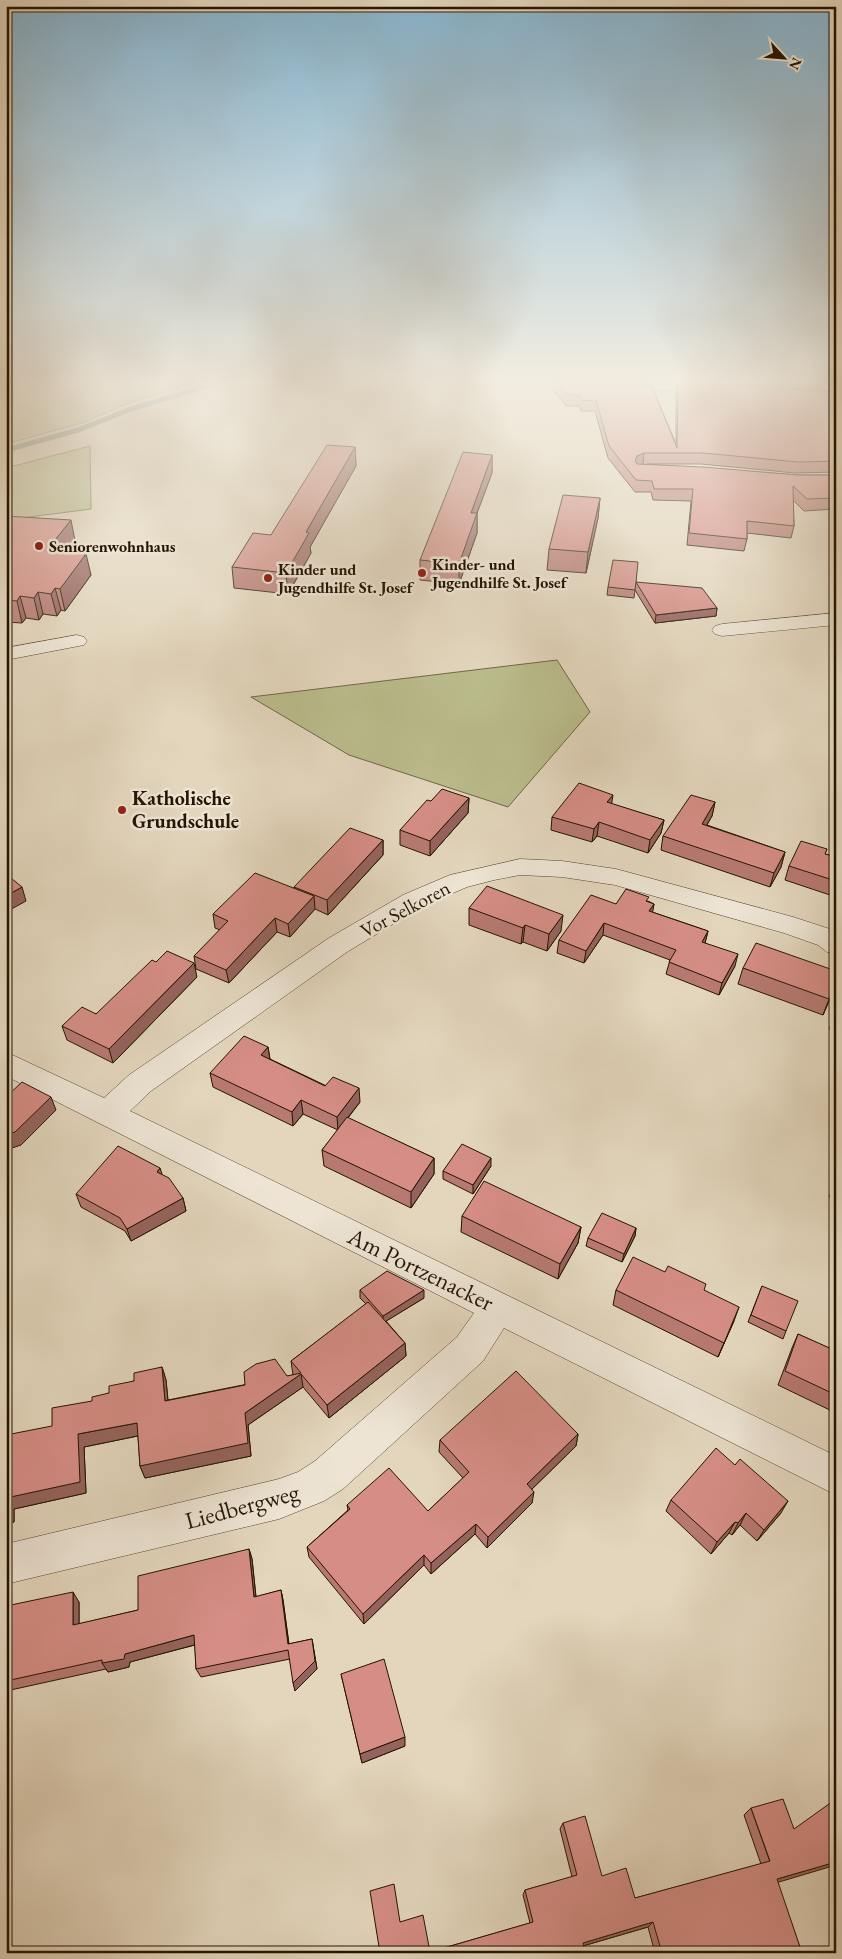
<svg xmlns="http://www.w3.org/2000/svg" width="842" height="1959" viewBox="0 0 842 1959" font-family="'EB Garamond',serif">
<style>
.green{fill:#babc8c;stroke:#6f6846}
.lines{fill:none;stroke-linecap:round;stroke-linejoin:round}
.stream{stroke:#68776a;stroke-width:5}
.street-casing{stroke:#54442f;stroke-width:1}
.street{fill:#ede4d4;fill-rule:evenodd}
.wall{fill:#b77972;stroke:#241400}
.shaded-wall{fill:#95635d;stroke:#241400}
.building{fill:#d58d85;stroke:#241400}
.poi-dot{fill:#8f2418;stroke:#ede4d4;stroke-width:2}
.labels{text-anchor:middle;dominant-baseline:central;stroke-width:5;stroke-linejoin:round;paint-order:stroke}
.far-poi-label{font-size:16px;font-weight:bold;fill:#241400;stroke:#ede4d4;text-anchor:start}
.poi-label{font-size:20px;font-weight:bold;fill:#241400;stroke:#ede4d4;text-anchor:start}
.street-label{font-size:20px;fill:#241400;stroke:#ede4d4}
.near-street-label{font-size:24px;fill:#241400;stroke:#ede4d4}
</style>
<rect width="100%" height="100%" fill="#e3d6bd"/>
<filter id="stains"><feTurbulence type="fractalNoise" baseFrequency=".004" numOctaves="4"/><feColorMatrix values="0 0 0 0 .2 0 0 0 0 .09 0 0 0 0 .02 0 0 0 .5 -.17"/></filter>
<radialGradient id="worn" r=".72"><stop offset=".6" stop-color="#630" stop-opacity="0"/><stop offset="1" stop-color="#630" stop-opacity=".3"/></radialGradient>
<!-- green -->
<path class="green" d="M6 384H189L121 406 85 422 6 444Z
M90 446 91 509 6 520V468Z
M557 660 590 712 508 807 349 755 251 697Z"/>
<g class="lines">
<!-- stream -->
<path class="stream" d="M6 450 78 430 131 409 213 384"/>
<defs>
<path id="street" d="M609 384 715 385 720 386 722 389 720 392 715 393 615 389 610 388Z
M836 613V625L722 636 715 634 712 630 715 626 722 624Z
M77 635 84 637 87 641 84 645 6 660V648Z
M520 859 562 861 616 869 793 917 836 931V954L827 952 818 945 784 933 615 885 562 877 520 875 494 880 467 887 421 907 347 952 151 1091 130 1111 836 1456V1495L504 1328 483 1361 343 1489 324 1501 279 1519 6 1584V1544L279 1479 298 1472 315 1461 457 1337 474 1313 6 1076V1052L104 1098 129 1075 329 938 403 895 450 875Z"/>
</defs>
<!-- street casing -->
<use href="#street" class="street-casing"/>
<!-- street -->
<use href="#street" class="street"/>
</g>
<!-- wall -->
<path class="wall" d="M549 384H651L676 444V393L677 384 836 392V472L795 473 701 464H647L798 475H836V509L804 511 793 500 794 526 791 538 747 533V539L744 551 687 545 691 501 653 500 651 492H635L608 458 595 411H581L579 406H566Z
M736 384H823L821 390Z
M355 447 356 466 310 547 311 553 288 594 234 588 232 567 271 535Z
M492 455V473L477 513V533L459 584 420 580V560Z
M600 498 598 518 586 573 547 570 549 549Z
M6 516 75 541 71 547 82 554 91 575 65 611 61 610 57 616 43 614 39 620 26 618 22 623 6 622Z
M636 582 717 608 716 616 655 623 635 590 634 598 607 595 608 587Z
M469 798 468 813 430 856 400 845V830Z
M715 802 712 816 707 825 785 852 781 867 770 887 661 850 663 836Z
M612 804 664 820 661 833 648 853 597 836 592 842 551 830 552 817Z
M383 840V855L328 915 315 909 290 937 277 932 229 983 196 969 194 956 220 930 215 928 213 914 294 888V887Z
M827 849 825 854 836 857V897L785 880 789 866Z
M648 901 654 904 652 912 708 931 705 943 735 966 719 995 666 974 670 960 603 935 584 963 557 953 559 940 616 904Z
M469 908 561 931 547 951 523 942 521 944 469 925Z
M743 968 836 985 823 1015 738 984Z
M197 977 113 1063 67 1040 62 1026Z
M836 1011V1032L829 1029Z
M268 1047 270 1059 360 1102 348 1118 434 1158V1174L411 1208 324 1166 322 1150 338 1130 303 1114 293 1126 213 1087 210 1073Z
M491 1166 473 1194 443 1179V1171Z
M162 1175 183 1198 186 1211 131 1241 125 1231 81 1207 76 1194Z
M836 1180V1200L829 1197Z
M462 1216 581 1227 578 1243 558 1279 461 1232Z
M636 1228 635 1236 622 1262 586 1246 588 1238Z
M762 1286 786 1331 783 1339 748 1322Z
M360 1290 424 1298 386 1321 405 1343 406 1356 329 1418 303 1387 248 1425 251 1456 145 1478 140 1466 138 1436 84 1447 86 1493 14 1509V1522L6 1524 52 1426 92 1401 162 1367 166 1380 168 1400 293 1375 291 1361 366 1304 360 1298Z
M616 1290H704L734 1321 718 1357 613 1305Z
M798 1334 833 1350 836 1345V1413L778 1385 792 1348Z
M578 1434 576 1446 532 1489V1503L487 1548 475 1534 431 1574 424 1565 364 1624 309 1557 307 1547 348 1510 347 1505 428 1511 463 1478 439 1452 440 1440Z
M671 1500 781 1513 757 1541 740 1525 732 1535 729 1533 711 1554 666 1511Z
M249 1549 252 1559 256 1597 281 1590 283 1600 289 1644 312 1639 317 1669 295 1691 290 1659 201 1677 196 1669 195 1645 130 1662 129 1667 108 1672 106 1669 6 1691V1606L79 1602V1624L138 1610Z
M341 1674 405 1746 362 1763Z
M751 1808 802 1953H655L648 1927 583 1946 585 1953H380L400 1922 430 1952 530 1923 523 1895 525 1890 572 1877 560 1829 563 1823 602 1876 635 1898 761 1864 744 1815Z"/>
<!-- shaded-wall -->
<path class="shaded-wall" d="M355 447 356 466 310 547 311 553 288 594 286 573 306 532Z
M644 453 643 464 635 467V461L637 456Z
M492 455V473L477 513V533L459 584V564L471 513Z
M600 498 598 518 586 573 588 552Z
M71 520 75 541 56 566 51 545Z
M81 548 83 558 86 554 91 575 65 611 60 589 77 553Z
M55 588 61 610 57 616 51 594Z
M38 592 43 614 39 620 34 598Z
M20 596 26 618 22 623 17 601Z
M717 608 716 616 655 623 656 615Z
M613 795 611 808 607 802Z
M469 798 468 813 430 856V841Z
M715 802 712 816 699 838 702 824Z
M664 820 661 833 648 853 650 840Z
M599 822 597 836 592 842 594 829Z
M383 840V855L328 915 327 900Z
M785 852 781 867 770 887 774 873Z
M22 887 26 901 6 912V896Z
M314 896 315 909 290 937 288 924Z
M654 904 652 916 649 911Z
M563 915 561 931 547 951 549 934Z
M275 918 277 932 229 983 226 970Z
M604 923 603 935 584 963 586 951Z
M525 925 523 942 521 944 523 928Z
M708 931 705 943 702 942Z
M738 954 735 966 719 995 722 983Z
M194 963 197 977 113 1063 109 1049Z
M836 983V985L823 1015 829 999Z
M268 1047 270 1060 261 1055Z
M359 1088 360 1102 338 1130 337 1117Z
M51 1097 56 1110 21 1145 6 1150V1135Z
M301 1100 303 1114 293 1126 292 1112Z
M434 1158V1174L411 1208V1192Z
M491 1158V1166L473 1194V1185Z
M160 1168 164 1180 157 1172Z
M183 1198 186 1211 131 1241 127 1229Z
M581 1227 578 1243 558 1279 560 1264Z
M636 1228 635 1236 622 1262 624 1254Z
M424 1290V1298L383 1323V1316Z
M739 1307 734 1321 718 1357 724 1343Z
M405 1343 406 1356 329 1418 327 1405Z
M162 1367 166 1380 169 1413 165 1401Z
M301 1374 303 1387 248 1425 251 1456 145 1478 140 1466 245 1413Z
M137 1423 142 1435 84 1447 86 1493 14 1509V1522L6 1524V1498L78 1434Z
M578 1434 576 1446 525 1496 527 1484Z
M534 1492 532 1503 487 1548 488 1537Z
M788 1501 781 1513 757 1541 764 1530Z
M746 1513 740 1525 732 1535 738 1523Z
M735 1522 729 1533 711 1554 717 1542Z
M476 1524 475 1534 431 1574V1563Z
M249 1549 252 1559 257 1607 254 1597Z
M424 1555V1565L364 1624 363 1614Z
M281 1590 283 1600 290 1653 288 1644Z
M73 1592 79 1602V1635L73 1625Z
M194 1635 198 1644 130 1662 129 1667 108 1672 102 1663 125 1654Z
M312 1639 317 1669 295 1691 293 1683Z
M405 1737V1746L362 1763 360 1754Z
M836 1862V1865L769 1885 777 1879Z
M653 1922 648 1927 579 1947 583 1943Z"/>
<!-- building -->
<path class="building" d="M558 384H651L677 448 678 384H699L836 392V461L798 462 703 453H644L637 456 635 461 637 464 703 467 798 475H836V498L807 499 793 486 794 526 747 521V539L689 533 693 489H654L652 481 636 480 609 446 596 400 582 401 580 395H567Z
M327 445 355 447 306 532 309 533 286 573 232 567 253 533 271 535Z
M463 452 492 455 471 513H477L459 564 420 560Z
M563 495 600 498 588 552 549 549Z
M6 516 71 520 51 545 81 548 77 553 86 554 60 589 55 588 51 594 38 592 34 598 20 596 17 601 6 600Z
M613 560 638 562 636 582 702 588 717 608 656 615 636 582 635 590 608 587Z
M579 783 613 795 607 802 664 820 650 840 599 822 594 829 552 817Z
M442 789 469 798 430 841 400 830 427 800 431 801Z
M691 795 715 802 702 824 785 852 774 873 663 836Z
M350 828 383 840 327 900 294 887Z
M801 841 827 849 825 854 836 857V881L789 866Z
M255 873 314 896 288 924 275 918 226 970 194 956 228 921 213 914Z
M6 874 22 887 6 896Z
M487 886 563 915 549 934 525 925 523 928 469 908Z
M626 889 649 897 646 901 654 904 649 911 708 931 702 942 738 954 722 983 669 962 676 950 604 923 586 951 559 940 591 895 616 904Z
M756 943 836 971V983L829 999 743 968Z
M167 951 194 963 109 1049 62 1026 82 1007 96 1014 152 960 156 962Z
M836 1011V1022L832 1021Z
M244 1036 268 1047 261 1055 325 1086 333 1077 359 1088 337 1117 301 1100 292 1112 210 1073Z
M22 1082 51 1097 15 1132 6 1135V1097Z
M347 1117 434 1158 411 1192 322 1150Z
M462 1144 491 1158 473 1185 443 1171Z
M118 1146 160 1168 157 1172 169 1178 183 1198 127 1229 120 1218 76 1194Z
M484 1181 581 1227 560 1264 462 1216Z
M836 1181V1190L832 1189Z
M602 1213 636 1228 624 1254 588 1238Z
M633 1257 665 1272 668 1266 706 1284 704 1290 739 1307 724 1343 616 1290Z
M387 1271 424 1290 383 1316 360 1290Z
M762 1286 798 1301 786 1331 751 1315Z
M368 1302 405 1343 327 1405 301 1374 245 1413 248 1443 140 1466 137 1423 78 1434 80 1482 6 1498V1506V1435L52 1426V1408L92 1401V1397L109 1393V1386L134 1381V1373L162 1367 165 1401 245 1385 244 1372 256 1364 275 1359 287 1376 301 1373 291 1361Z
M798 1334 834 1350 836 1346V1395L785 1371Z
M516 1371 578 1434 527 1484 534 1492 488 1537 476 1524 431 1563 424 1555 363 1614 307 1547 350 1509 347 1505 389 1468 428 1511 469 1472 440 1440Z
M716 1448 735 1465 740 1459 788 1501 764 1530 746 1513 738 1523 735 1522 717 1542 671 1500Z
M249 1549 254 1597 281 1590 288 1644 312 1639 315 1661 293 1683 288 1650 196 1669 194 1635 125 1654 124 1659 102 1663V1660L6 1681V1606L73 1592V1625L138 1610V1576Z
M384 1659 405 1737 360 1754 341 1674Z
M783 1799 794 1829 836 1799V1862L777 1879 802 1953H662L653 1922 583 1943 585 1953H380L370 1891 394 1884 400 1922 423 1915 430 1952 533 1922 525 1890 577 1875 563 1823 585 1816 602 1876 626 1868 635 1898 770 1861 751 1808Z"/>
<!-- sky -->
<linearGradient id="sky" x2="0" y2="1"><stop stop-color="#87b6d2"/><stop offset="0.58" stop-color="#f2ede1"/><stop offset="1" stop-color="#f2ede1" stop-opacity="0"/></linearGradient>
<rect width="842" height="658" fill="url(#sky)"/>
<!-- markers -->
<g class="poi-dot">
<circle cx="39" cy="546" r="5"/>
<circle cx="422" cy="573" r="5"/>
<circle cx="268" cy="578" r="5"/>
<circle cx="122" cy="810" r="5"/>
</g>
<g class="labels">
<!-- far-poi labels -->
<g class="far-poi-label">
<text x="49" y="546">Seniorenwohnhaus</text>
<text x="432" y="564">Kinder- und<tspan x="432" dy="18">Jugendhilfe St. Josef</tspan></text>
<text x="278" y="569">Kinder und<tspan x="278" dy="18">Jugendhilfe St. Josef</tspan></text>
</g>
<!-- poi labels -->
<g class="poi-label">
<text x="132" y="798">Katholische<tspan x="132" dy="23">Grundschule</tspan></text>
</g>
<!-- street labels -->
<g class="street-label">
<text transform="translate(405 909) rotate(-28)">Vor Selkoren</text>
</g>
<!-- near-street labels -->
<g class="near-street-label">
<text transform="translate(421 1269) rotate(26)">Am Portzenacker</text>
<text transform="translate(242 1506) rotate(-15)">Liedbergweg</text>
</g>
</g>
<!-- margin -->
<rect width="842" height="1959" fill="none" stroke="#e3d6bd" stroke-width="25"/>
<rect x="8" y="8" width="827" height="1944" fill="none" stroke="#241400" stroke-width="2.5"/>
<rect x="12" y="12" width="817" height="1934" fill="none" stroke="#241400"/>
<!-- north arrow -->
<g transform="translate(784 58) rotate(116)" stroke="#ede4d4" stroke-width="4" paint-order="stroke">
<path d="M0-4L9 19L0 12L-9 19Z" fill="#241400"/>
<text y="-8" font-size="14" font-weight="bold" text-anchor="middle" fill="#241400">N</text>
</g>
<rect width="100%" height="100%" filter="url(#stains)"/>
<rect width="100%" height="100%" fill="url(#worn)"/>
</svg>
